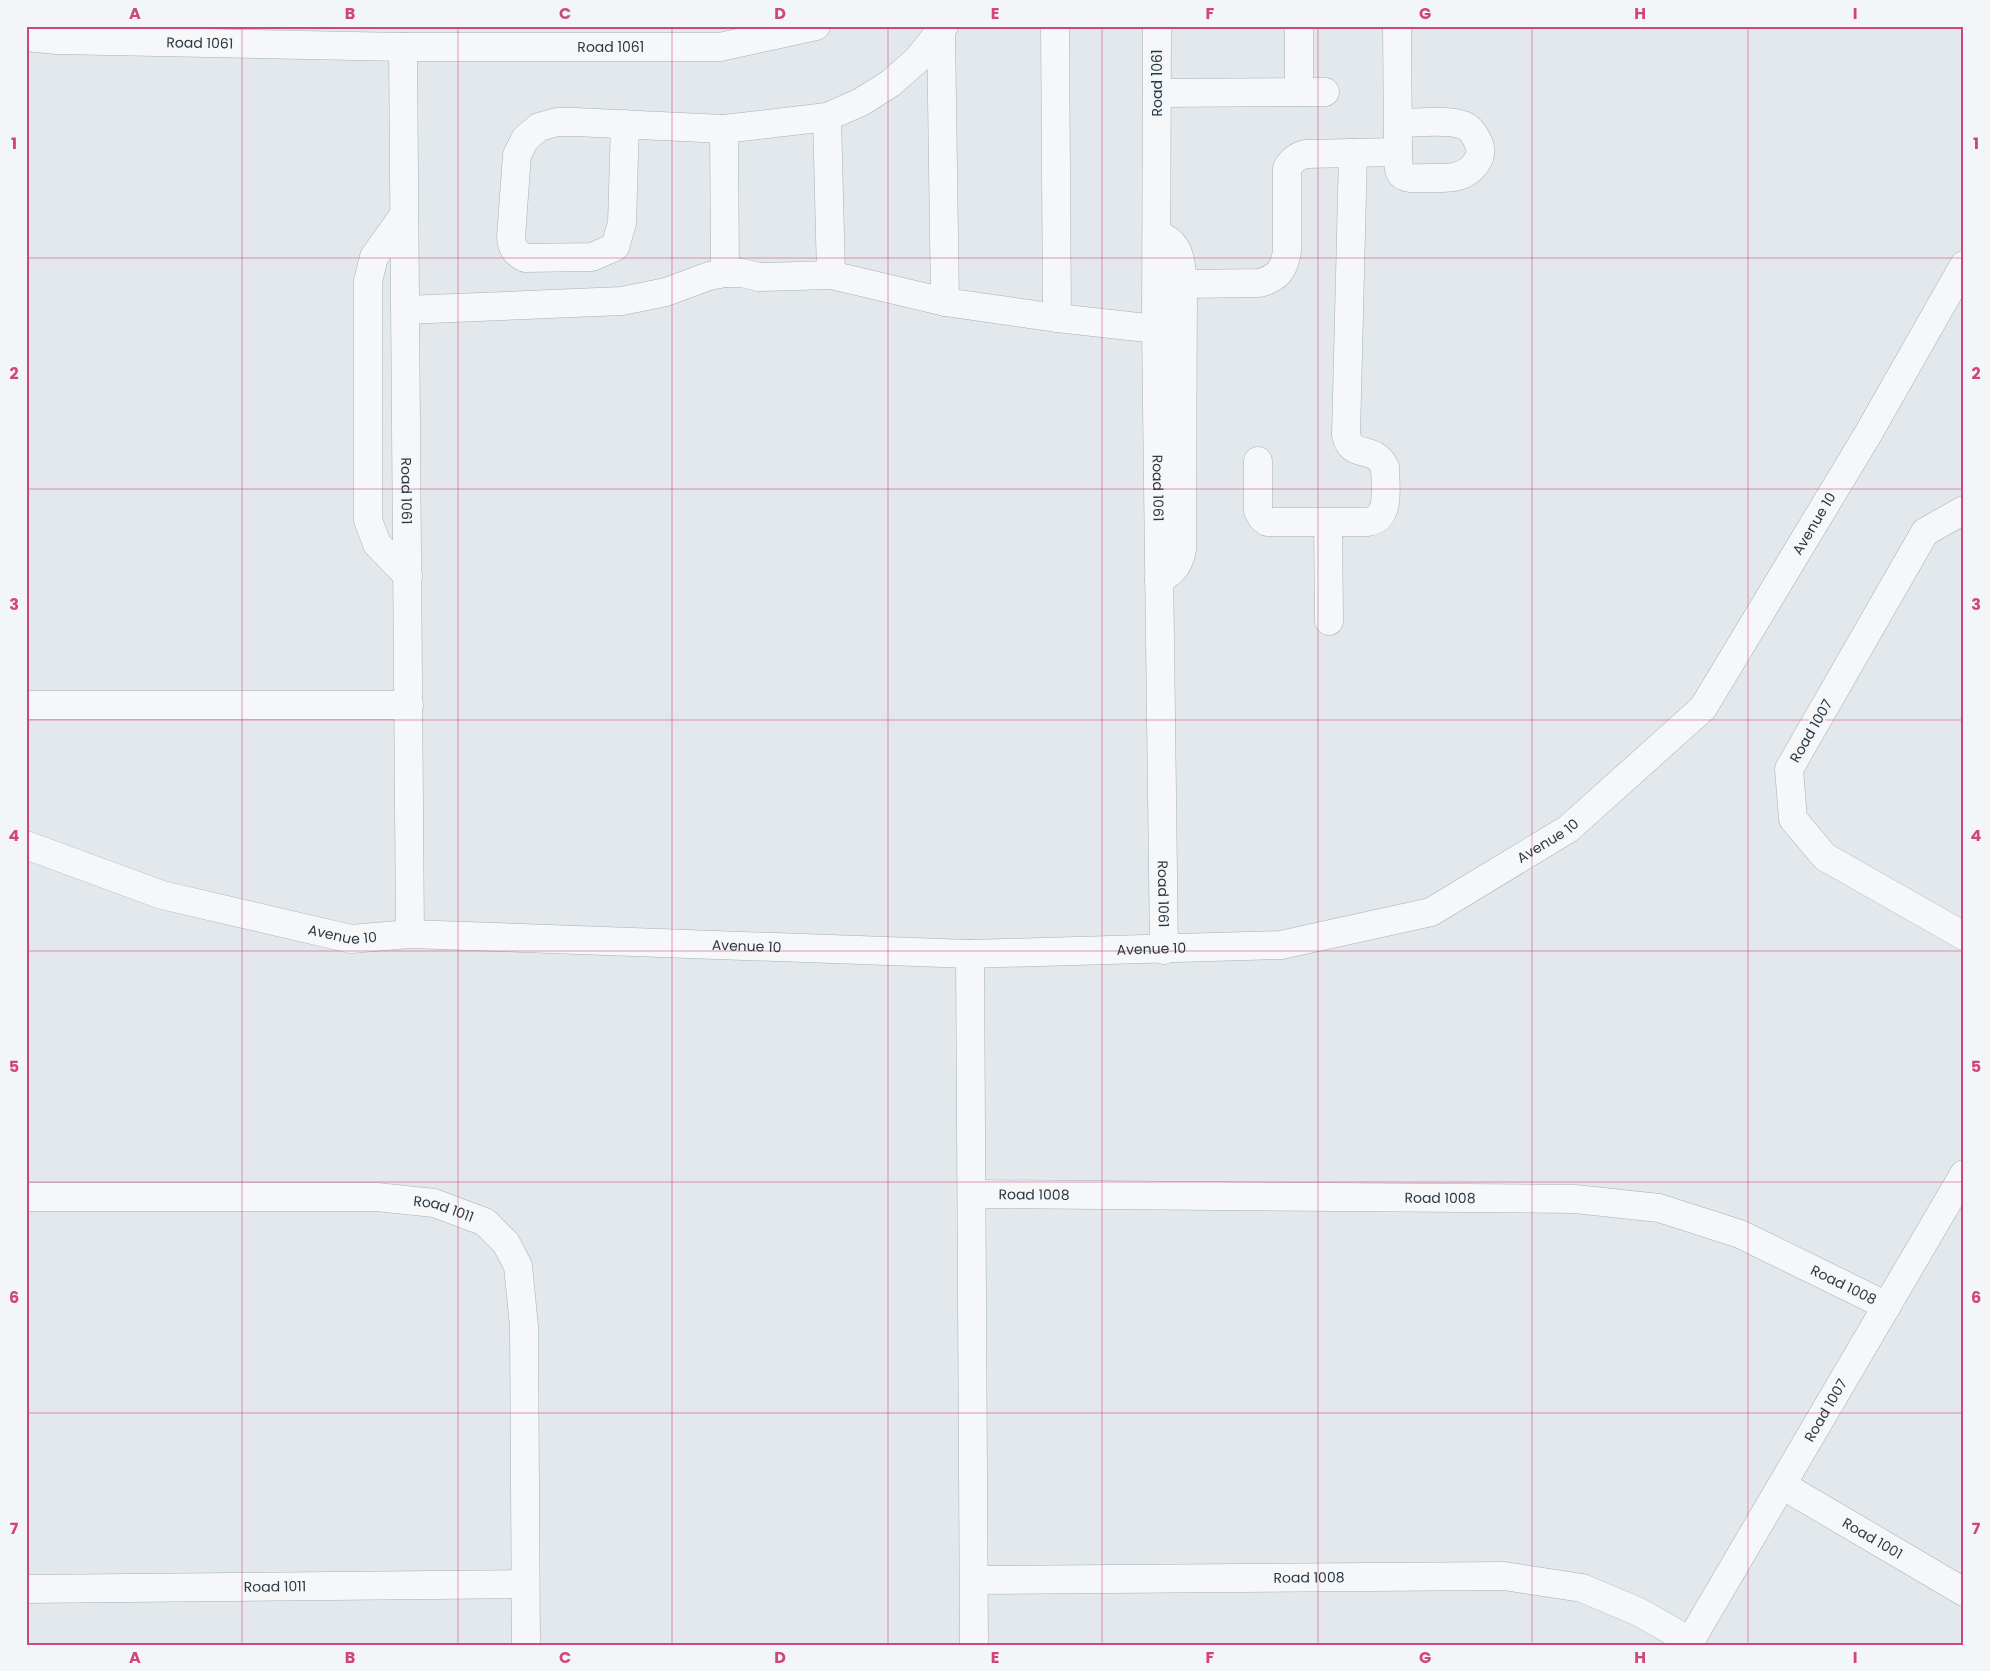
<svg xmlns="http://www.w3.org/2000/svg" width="1990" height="1671" viewBox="0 0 1990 1671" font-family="Poppins,sans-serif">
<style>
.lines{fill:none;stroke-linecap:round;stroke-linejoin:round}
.minor-casing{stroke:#a7b0b6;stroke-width:29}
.minor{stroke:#f5f7f9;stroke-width:28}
.grid{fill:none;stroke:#d2457c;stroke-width:1;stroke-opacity:0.55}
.labels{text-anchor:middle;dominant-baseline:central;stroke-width:4.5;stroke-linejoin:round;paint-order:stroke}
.street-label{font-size:14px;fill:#2a3944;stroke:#f2f6f8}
.neatline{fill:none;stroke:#d2457c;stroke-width:2}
.grid-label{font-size:16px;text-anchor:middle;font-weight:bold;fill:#d2457c}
</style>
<rect width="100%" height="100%" fill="#e2e8eb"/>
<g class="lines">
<defs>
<g id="minor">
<path d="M1055 26 1057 318"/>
<path id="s1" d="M1157 26 1156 329 1164 950"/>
<path d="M1299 26V92"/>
<path d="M1397 26 1398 152C1399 158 1397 169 1401 174 1407 180 1420 178 1427 178 1447 178 1467 180 1478 160 1481 155 1481 147 1478 142 1475 135 1471 128 1463 125 1447 119 1416 123 1398 123"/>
<path d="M941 31 945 302"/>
<path id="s2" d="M26 37 57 40 403 47H720L816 26"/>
<path id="s3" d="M403 47 410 934"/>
<path d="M1157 93 1325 92"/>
<path d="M827 117 831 275"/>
<path d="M625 124 622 223 615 247 592 257 525 258C515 253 512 248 511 237L517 155 525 139 539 127 557 122H575L724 129 827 117 861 102 891 83 918 59 944 26"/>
<path d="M724 129 725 273"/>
<path d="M404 215 374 257 368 281V520L377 544 408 576"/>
<path d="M1157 235C1181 242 1181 262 1183 284L1182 549C1180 564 1173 572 1159 580"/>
<path d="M1183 284 1259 283C1278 278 1284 270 1287 251V168C1292 160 1297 156 1306 154L1398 152"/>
<path d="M405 310 622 301 666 292 709 276 725 273H742L759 277 831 275 945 302 1057 318 1156 329"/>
<path d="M1258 461V511L1262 518 1267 522H1367C1392 519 1385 485 1385 467 1373 443 1352 461 1346 435L1353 153"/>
<path d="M1964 510 1925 532 1789 769 1793 819 1825 857 1964 936"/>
<path d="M1328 522 1329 621"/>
<path d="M26 705H409"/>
<path id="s4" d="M26 845 162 895 351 939 410 934 970 954 1281 945 1431 912 1568 829 1703 708 1868 434 1964 265"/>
<path d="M970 954 974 1645"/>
<path id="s5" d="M972 1194 1575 1199 1659 1208 1740 1234 1887 1306"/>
<path id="s6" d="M26 1197H377L434 1203 485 1222 506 1243 518 1266 524 1326 526 1645"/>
<path id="s7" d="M1782 1485 1964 1592"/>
<path id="s8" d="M974 1580 1504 1576 1582 1588 1639 1612 1690 1641"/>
<path id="s9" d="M26 1589 524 1584"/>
<path id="s10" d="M1688 1645 1964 1174"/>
</g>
</defs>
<!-- minor casing -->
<use href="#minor" class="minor-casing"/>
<!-- minor -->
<use href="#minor" class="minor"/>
</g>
<!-- grid -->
<path class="grid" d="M242 26V1645M458 26V1645M672 26V1645M888 26V1645M1102 26V1645M1318 26V1645M1532 26V1645M1748 26V1645M26 258H1964M26 489H1964M26 720H1964M26 951H1964M26 1182H1964M26 1413H1964"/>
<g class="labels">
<!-- street labels -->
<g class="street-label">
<text stroke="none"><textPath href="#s2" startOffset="174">Road 1061</textPath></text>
<text stroke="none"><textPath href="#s2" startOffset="585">Road 1061</textPath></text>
<text transform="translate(1157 83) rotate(-90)">Road 1061</text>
<text stroke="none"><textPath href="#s1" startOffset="462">Road 1061</textPath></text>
<text stroke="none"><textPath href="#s3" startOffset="444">Road 1061</textPath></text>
<text stroke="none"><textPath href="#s4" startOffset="1980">Avenue 10</textPath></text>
<text transform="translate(1811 731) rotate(-60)">Road 1007</text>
<text stroke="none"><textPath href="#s4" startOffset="1560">Avenue 10</textPath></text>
<text stroke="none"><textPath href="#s1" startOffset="868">Road 1061</textPath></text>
<text stroke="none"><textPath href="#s4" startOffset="330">Avenue 10</textPath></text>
<text stroke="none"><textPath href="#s4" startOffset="735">Avenue 10</textPath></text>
<text stroke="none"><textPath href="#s4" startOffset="1140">Avenue 10</textPath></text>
<text stroke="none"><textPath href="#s5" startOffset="62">Road 1008</textPath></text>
<text stroke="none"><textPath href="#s5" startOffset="468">Road 1008</textPath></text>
<text stroke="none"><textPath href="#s6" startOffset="419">Road 1011</textPath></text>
<text stroke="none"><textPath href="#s5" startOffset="888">Road 1008</textPath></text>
<text stroke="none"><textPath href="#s10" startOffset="272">Road 1007</textPath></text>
<text stroke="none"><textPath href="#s7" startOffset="105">Road 1001</textPath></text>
<text stroke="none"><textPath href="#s8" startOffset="335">Road 1008</textPath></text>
<text stroke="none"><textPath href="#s9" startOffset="249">Road 1011</textPath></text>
</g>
</g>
<!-- border -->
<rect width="1990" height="1671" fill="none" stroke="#f2f6f8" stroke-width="55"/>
<rect x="28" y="28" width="1934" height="1616" class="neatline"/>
<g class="grid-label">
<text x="135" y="19">A</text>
<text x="350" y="19">B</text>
<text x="565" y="19">C</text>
<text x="780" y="19">D</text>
<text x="995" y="19">E</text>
<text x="1210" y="19">F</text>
<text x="1425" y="19">G</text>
<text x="1640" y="19">H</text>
<text x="1855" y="19">I</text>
<text x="14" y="149">1</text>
<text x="1976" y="149">1</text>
<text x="14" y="379">2</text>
<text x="1976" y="379">2</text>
<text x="14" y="610">3</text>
<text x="1976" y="610">3</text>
<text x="14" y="841">4</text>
<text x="1976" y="841">4</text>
<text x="14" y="1072">5</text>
<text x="1976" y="1072">5</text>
<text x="14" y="1303">6</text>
<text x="1976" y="1303">6</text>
<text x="14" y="1534">7</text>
<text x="1976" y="1534">7</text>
<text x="135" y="1663">A</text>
<text x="350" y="1663">B</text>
<text x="565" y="1663">C</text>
<text x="780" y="1663">D</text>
<text x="995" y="1663">E</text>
<text x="1210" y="1663">F</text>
<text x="1425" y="1663">G</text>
<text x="1640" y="1663">H</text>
<text x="1855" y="1663">I</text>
</g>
</svg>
